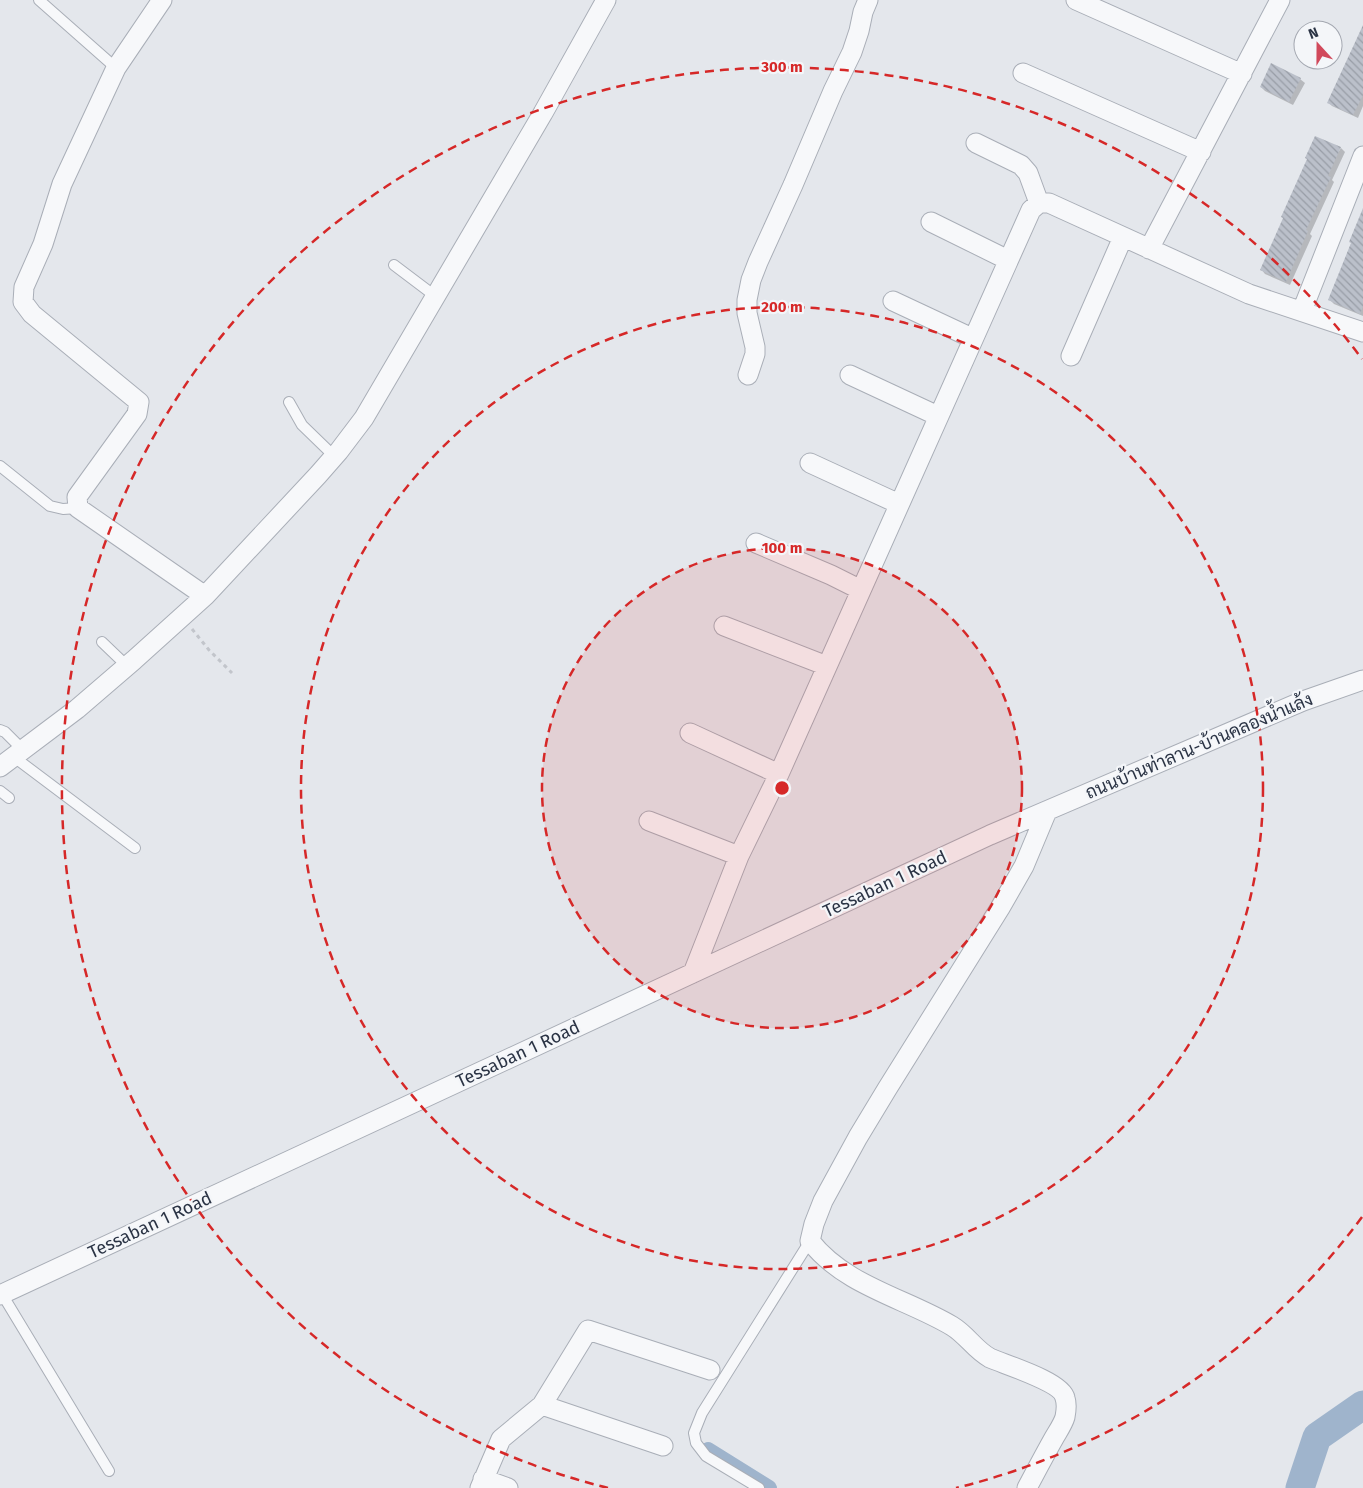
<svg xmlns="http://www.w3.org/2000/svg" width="1363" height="1488" viewBox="0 0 1363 1488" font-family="'Fira Sans',Sarabun,sans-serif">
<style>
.shadow{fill:#0003}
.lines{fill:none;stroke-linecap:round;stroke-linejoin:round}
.canal{stroke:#9fb4cc;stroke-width:16}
.river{stroke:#9fb4cc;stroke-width:29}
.building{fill:url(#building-back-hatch)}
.service-casing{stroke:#a9aeb7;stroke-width:12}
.minor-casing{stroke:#a9aeb7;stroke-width:21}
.path{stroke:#c2c5cb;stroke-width:3;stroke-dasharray:4 4;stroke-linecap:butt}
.service{stroke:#f7f8fa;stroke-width:10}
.minor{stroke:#f7f8fa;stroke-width:19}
.ring{fill:none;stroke:#d62828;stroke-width:2.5;stroke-dasharray:9 6}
.labels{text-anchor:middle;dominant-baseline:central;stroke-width:4.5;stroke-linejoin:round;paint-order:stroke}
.street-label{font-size:18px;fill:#2b3445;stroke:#f4f6f9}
.centre{fill:#d62828;stroke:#f4f6f9;stroke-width:2.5}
.ring-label{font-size:15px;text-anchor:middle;font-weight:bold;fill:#d62828;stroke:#f4f6f9;stroke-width:4.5;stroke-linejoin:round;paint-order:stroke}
</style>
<defs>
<pattern id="building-back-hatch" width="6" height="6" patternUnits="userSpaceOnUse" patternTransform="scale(1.25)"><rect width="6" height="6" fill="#bbc0ca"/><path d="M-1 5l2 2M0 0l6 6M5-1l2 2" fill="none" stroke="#989da6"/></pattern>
</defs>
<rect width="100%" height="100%" fill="#e4e7ec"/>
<!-- shadow -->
<path class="shadow" d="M1363 27V106L1358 118 1332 106 1328 102Z
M1300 79 1305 83 1293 105 1265 91 1261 87Z
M1341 148 1345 152 1332 180 1334 182 1310 234 1312 236 1290 285 1265 274 1261 269Z
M1363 212V316L1334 304 1330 300Z"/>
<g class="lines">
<!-- canal -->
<path class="canal" d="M708 1450 769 1488"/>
<!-- river -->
<path class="river" d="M1300 1488 1317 1437 1363 1405"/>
</g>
<!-- building -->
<path class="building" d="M1363 25V95L1353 115 1327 103Z
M1271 63 1301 78 1289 102 1260 87Z
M1315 136 1341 147 1328 176 1331 177 1306 230 1308 231 1286 282 1260 270 1283 218 1281 217 1307 159 1305 158Z
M1363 208V306L1360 314 1328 300 1351 243 1349 242Z"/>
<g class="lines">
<defs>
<path id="service" d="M39 0 116 68
M394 265 435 296
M289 402 302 425 335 457
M0 466 50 506 63 509 78 508
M102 642 127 666
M0 730 5 732 23 750
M14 757 135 848
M0 791 9 798
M2 1294 109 1471
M759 1488 706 1456 696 1443 694 1433 702 1413 810 1241"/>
<path id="minor" d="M162 0 116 68 62 184 43 244 24 287 23 302 32 314 139 402 137 414 77 497 78 508 205 596
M1076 0 1242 74
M1023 73 1201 152
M976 143 1021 165 1028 173 1039 203
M931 222 1008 260
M1149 249 1280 0
M893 301 972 338
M1302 311 1363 156
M1071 356 1123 237
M748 375 755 354V347L747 313V300L751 280 758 262 793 185 833 91 852 52 859 31 863 12 868 0
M850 375 938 416
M810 463 899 504
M756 543 831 575 861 590
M724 626 827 666
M690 733 779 774
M0 767 77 709 134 660 205 596 318 475 339 451 364 418 543 113 606 0
M649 821 739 856
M693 973 739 856 779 774 1031 210 1039 203H1049L1249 294 1363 332
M0 1295 990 835 1303 701 1363 680
M542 1405 663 1446
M483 1479 508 1488
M480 1488 501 1439 542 1405 588 1330 710 1370
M1027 1488C1036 1471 1045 1454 1054 1438 1058 1431 1063 1424 1065 1417 1066 1412 1067 1404 1065 1398 1062 1382 1006 1365 990 1358 975 1350 967 1335 952 1326 905 1298 845 1286 810 1241L814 1224 823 1201 858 1137 887 1089 1000 908 1024 866 1047 811"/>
</defs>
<!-- service casing -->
<use href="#service" class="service-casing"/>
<!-- minor casing -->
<use href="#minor" class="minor-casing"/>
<!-- path -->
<path class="path" d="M192 629 209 650 232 673"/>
<!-- service -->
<use href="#service" class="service"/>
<!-- minor -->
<use href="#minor" class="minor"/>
</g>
<!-- distance rings -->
<circle cx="782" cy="788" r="240" fill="#d62828" fill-opacity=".12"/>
<g class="ring">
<circle cx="782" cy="788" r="240"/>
<circle cx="782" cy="788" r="481"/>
<path d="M1362 1217A721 721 0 0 1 956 1488M608 1488A721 721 0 1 1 1362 359"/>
</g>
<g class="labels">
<!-- street labels -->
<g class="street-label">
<text transform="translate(1199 746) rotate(-23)">ถนนบ้านท่าลาน-บ้านคลองน้ำแล้ง</text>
<text transform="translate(885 884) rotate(-25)">Tessaban 1 Road</text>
<text transform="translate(518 1054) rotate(-25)">Tessaban 1 Road</text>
<text transform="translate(150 1225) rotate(-25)">Tessaban 1 Road</text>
</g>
</g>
<circle cx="782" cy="788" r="8" class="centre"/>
<g class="ring-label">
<text x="782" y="72">300 m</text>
<text x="782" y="312">200 m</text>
<text x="782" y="553">100 m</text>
</g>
<!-- north arrow -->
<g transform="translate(1318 45) rotate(339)"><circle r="24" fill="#f4f6f9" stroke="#a4a8b1"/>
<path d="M0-4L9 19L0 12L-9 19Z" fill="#d1495b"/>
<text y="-8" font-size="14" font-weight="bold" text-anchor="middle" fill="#2b3445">N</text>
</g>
</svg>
